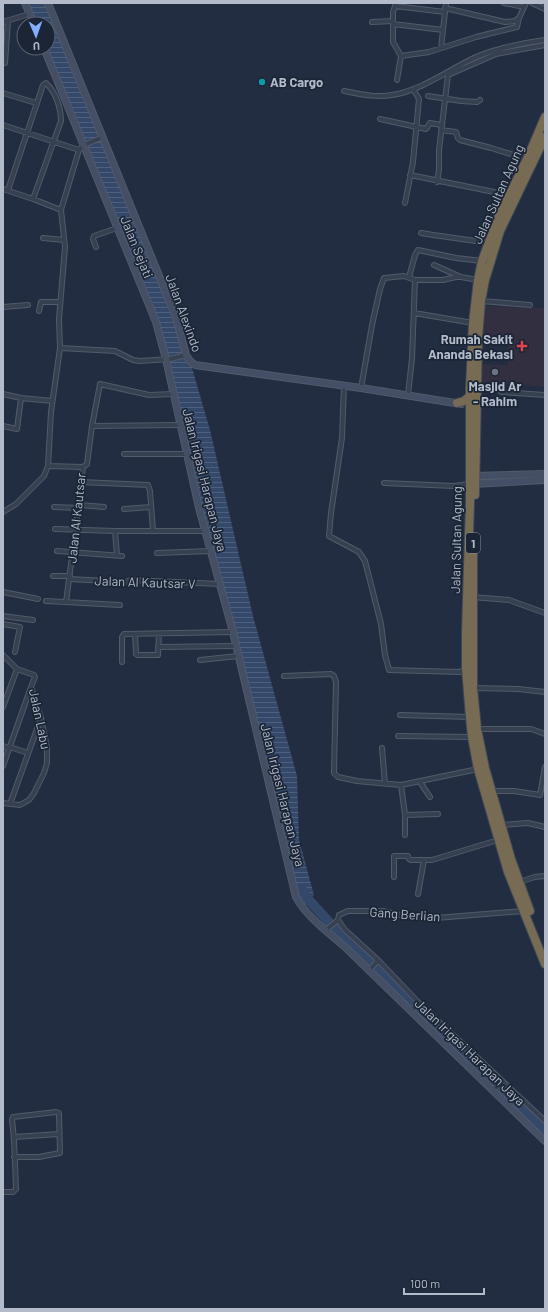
<svg xmlns="http://www.w3.org/2000/svg" width="548" height="1312" viewBox="0 0 548 1312" font-family="Barlow,sans-serif">
<style>
.medical{fill:#322f41}
.water{fill:url(#water-rules)}
.lines{fill:none;stroke-linecap:round;stroke-linejoin:round}
.river{stroke:#344869;stroke-width:10}
.street-casing{stroke:#515b6b;stroke-width:6}
.secondary-casing{stroke:#515b6b;stroke-width:8}
.highway-casing{stroke:#3e4858;stroke-width:10}
.street{stroke:#364050;stroke-width:4}
.secondary{stroke:#444e64;stroke-width:6}
.highway{stroke:#776b53;stroke-width:8}
.culture-dot{fill:#0f9aa8;stroke:#1b2535;stroke-width:1.5}
.health-dot{fill:#e0444e;stroke:#1b2535;stroke-width:1.5}
.worship-dot{fill:#6b7280;stroke:#1b2535;stroke-width:1.5}
.labels{text-anchor:middle;dominant-baseline:central;stroke-width:3.5;stroke-linejoin:round;paint-order:stroke}
.shield{fill:#1b2535;stroke:#858e9e;stroke-width:1}
.shield-label{font-size:12px;font-weight:bold;fill:#b3bbcb}
.poi-label{font-size:13px;font-weight:bold;fill:#b3bbcb;stroke:#1b2535;text-anchor:start}
.street-label{font-size:13px;fill:#b3bbcb;stroke:#1b2535}
</style>
<defs>
<pattern id="water-rules" width="6" height="5" patternUnits="userSpaceOnUse"><rect width="6" height="5" fill="#344869"/><path d="M0 2.5h6" fill="none" stroke="#4f607d"/></pattern>
</defs>
<rect width="100%" height="100%" fill="#222d41"/>
<!-- medical -->
<path class="medical" d="M485 306 527 308H545V387L482 382 477 380 478 364 508 365V346L478 345 480 314Z"/>
<!-- water -->
<path class="water" d="M25 3H48L161 280 190 361 210 430 253 616 297 776 299 840 314 895 304 908 298 900 156 322 44 48H48V24H34Z"/>
<g class="lines">
<!-- river -->
<path class="river" d="M302 889 308 899 329 922 545 1130"/>
<defs>
<path id="street" d="M396 3 393 12V42L401 56 397 80
M504 3 524 7
M532 3 545 9
M395 6 445 12
M445 8 505 22 515 21 519 18
M3 22 29 14
M372 22 393 21
M393 24 443 30
M441 48 446 3
M401 56 429 52 476 37 517 27 519 18 526 3
M5 63 8 21
M344 91C360 94 375 98 392 95 419 91 444 73 468 61 488 50 522 43 545 40
M3 93 36 103
M428 96 461 101 477 102 480 100
M380 119 426 129 430 123 441 125
M3 125 79 150 84 145 103 137
M441 130 456 132 458 138 460 140 491 148 527 159
M410 175 494 192 508 197
M437 182 439 170V150L448 75 496 54 545 45
M3 189 33 199 61 210
M8 190 43 85 46 83C56 92 61 109 61 121L33 199
M405 203 413 162 419 99 413 89
M421 233C443 237 466 239 488 243
M43 238 64 240
M96 247 93 239 94 236 117 228
M434 265 461 277 478 280
M409 277 415 255 418 250 456 258 482 261
M481 301 530 305
M3 307 28 305
M39 311 41 302H60
M414 313 473 323
M60 348 59 319 65 247 61 210 79 150
M344 385 342 438 331 513 329 536 359 552 365 561 381 624 385 655 389 670 459 672 466 669
M361 388 372 325 380 289 384 278 404 276 415 280H443L456 277H461
M476 388 498 389 501 392 545 395
M3 394 21 398 52 401
M408 395 412 358 415 280
M3 426 17 429 21 398
M92 426 100 384 149 395 173 394
M124 454H187
M48 466 83 467C78 512 72 557 66 602
M83 467 87 464 92 426 180 425
M81 482 148 485 150 491 153 530
M384 483 454 486 470 484
M79 505 104 507
M54 507 78 508
M124 509 151 507
M3 512 16 504 44 476 48 466 51 412 60 348 115 351 133 360 140 361 170 359 186 355
M55 529 115 531H205
M115 531 117 555
M57 551 122 556
M157 553 211 551
M53 576H70
M69 579 125 582 131 580 220 584
M3 592 38 599
M472 597 509 600 545 613
M46 601 120 605
M3 616 33 620
M3 624 20 627 15 652
M135 634 136 654 137 655H158L159 634
M158 647 236 646
M3 655 17 669 34 675 35 677 31 687 41 718 47 748V763L44 773 34 793 29 800 20 805 3 803
M200 660 238 656
M122 662V637L124 634 233 632
M284 676 331 674 334 676 336 682 334 773 338 777 357 781 401 785 478 769
M473 688 518 689 545 692
M3 707 17 669
M400 715 470 717
M477 729H531L545 734
M398 736 472 737
M3 746 9 748
M10 747 28 753
M382 748 385 784
M3 766 31 687
M420 782 430 797
M401 785 405 815V835
M492 791H514L540 795 545 767
M10 804 41 718
M405 815 438 814
M502 825 528 823 545 827
M394 877V856H408L409 859 411 860H432L498 840
M519 882 535 877 545 876
M418 894 424 860
M338 920 345 930 378 960 419 1003 545 1121
M338 920 339 915 348 911H383L404 916 436 918 524 911
M326 930 338 920
M369 971 378 960
M411 1011 419 1003
M493 1090 503 1082
M14 1137 59 1134
M3 1192H13L16 1189C15 1166 15 1143 12 1120L13 1117 56 1112 59 1113 60 1153 39 1157H14"/>
<path id="secondary" d="M25 3 34 24
M48 3 166 293 176 317 186 355 190 361 195 365 361 388 461 404
M44 48 156 322 166 359 199 508 233 632 296 897C306 916 329 933 345 947L545 1141
M473 476 545 474
M473 484 545 480"/>
<path id="highway" d="M545 117 527 159 498 218 482 261 478 280 473 323 470 388V502L466 632V669L470 717 472 737 478 769 508 872 545 964
M457 403 464 401 470 396
M475 495 478 338 481 301 485 280 500 231 545 137
M473 549V688L477 729 485 768 511 859 530 911"/>
</defs>
<!-- street casing -->
<use href="#street" class="street-casing"/>
<!-- secondary casing -->
<use href="#secondary" class="secondary-casing"/>
<!-- highway casing -->
<use href="#highway" class="highway-casing"/>
<!-- street -->
<use href="#street" class="street"/>
<!-- secondary -->
<use href="#secondary" class="secondary"/>
<!-- highway -->
<use href="#highway" class="highway"/>
</g>
<!-- markers -->
<circle class="culture-dot" cx="262" cy="82" r="4"/>
<path class="health-dot" d="M520 340h4v4h4v4h-4v4h-4v-4h-4v-4h4z"/>
<circle class="worship-dot" cx="495" cy="372" r="4"/>
<g class="labels">
<!-- shield labels -->
<rect class="shield" x="466" y="533" width="14" height="20" rx="3"/>
<g class="shield-label">
<text x="473" y="543">1</text>
</g>
<!-- poi labels -->
<g class="poi-label">
<text x="270" y="82">AB Cargo</text>
<text x="513" y="339" text-anchor="end">Rumah Sakit<tspan x="513" dy="15">Ananda Bekasi</tspan></text>
<text x="495" y="386" text-anchor="middle">Masjid Ar<tspan x="495" dy="15">- Rahim</tspan></text>
</g>
<!-- street labels -->
<g class="street-label">
<text transform="translate(498 194) rotate(-66)">Jalan Sultan Agung</text>
<text transform="translate(137 247) rotate(68)">Jalan Sejati</text>
<text transform="translate(184 313) rotate(70)">Jalan Alexindo</text>
<text transform="translate(205 480) rotate(76)">Jalan Irigasi Harapan Jaya</text>
<text transform="translate(76 518) rotate(-84)">Jalan Al Kautsar</text>
<text transform="translate(456 540) rotate(-89)">Jalan Sultan Agung</text>
<text transform="translate(145 582) rotate(2)">Jalan Al Kautsar V</text>
<text transform="translate(40 719) rotate(78)">Jalan Labu</text>
<text transform="translate(283 795) rotate(76)">Jalan Irigasi Harapan Jaya</text>
<text transform="translate(405 914) rotate(4)">Gang Berlian</text>
<text transform="translate(470 1052) rotate(44)">Jalan Irigasi Harapan Jaya</text>
</g>
</g>
<!-- border -->
<rect width="548" height="1312" fill="none" stroke="#b3bbcb" stroke-width="8"/>
<!-- north arrow -->
<g transform="translate(36 36) rotate(178)"><circle r="19" fill="#1b2535" stroke="#586171"/>
<path d="M0-3L7 15L0 10L-7 15Z" fill="#84adff"/>
<text y="-6" font-size="11" font-weight="bold" text-anchor="middle" fill="#b3bbcb">U</text>
</g>
<!-- scale -->
<path d="M404 1288v6h80v-6" fill="none" stroke="#b3bbcb" stroke-width="2"/>
<text x="410" y="1288" font-size="12" fill="#b3bbcb" stroke="#1b2535" stroke-width="3" paint-order="stroke">100 m</text>
</svg>
